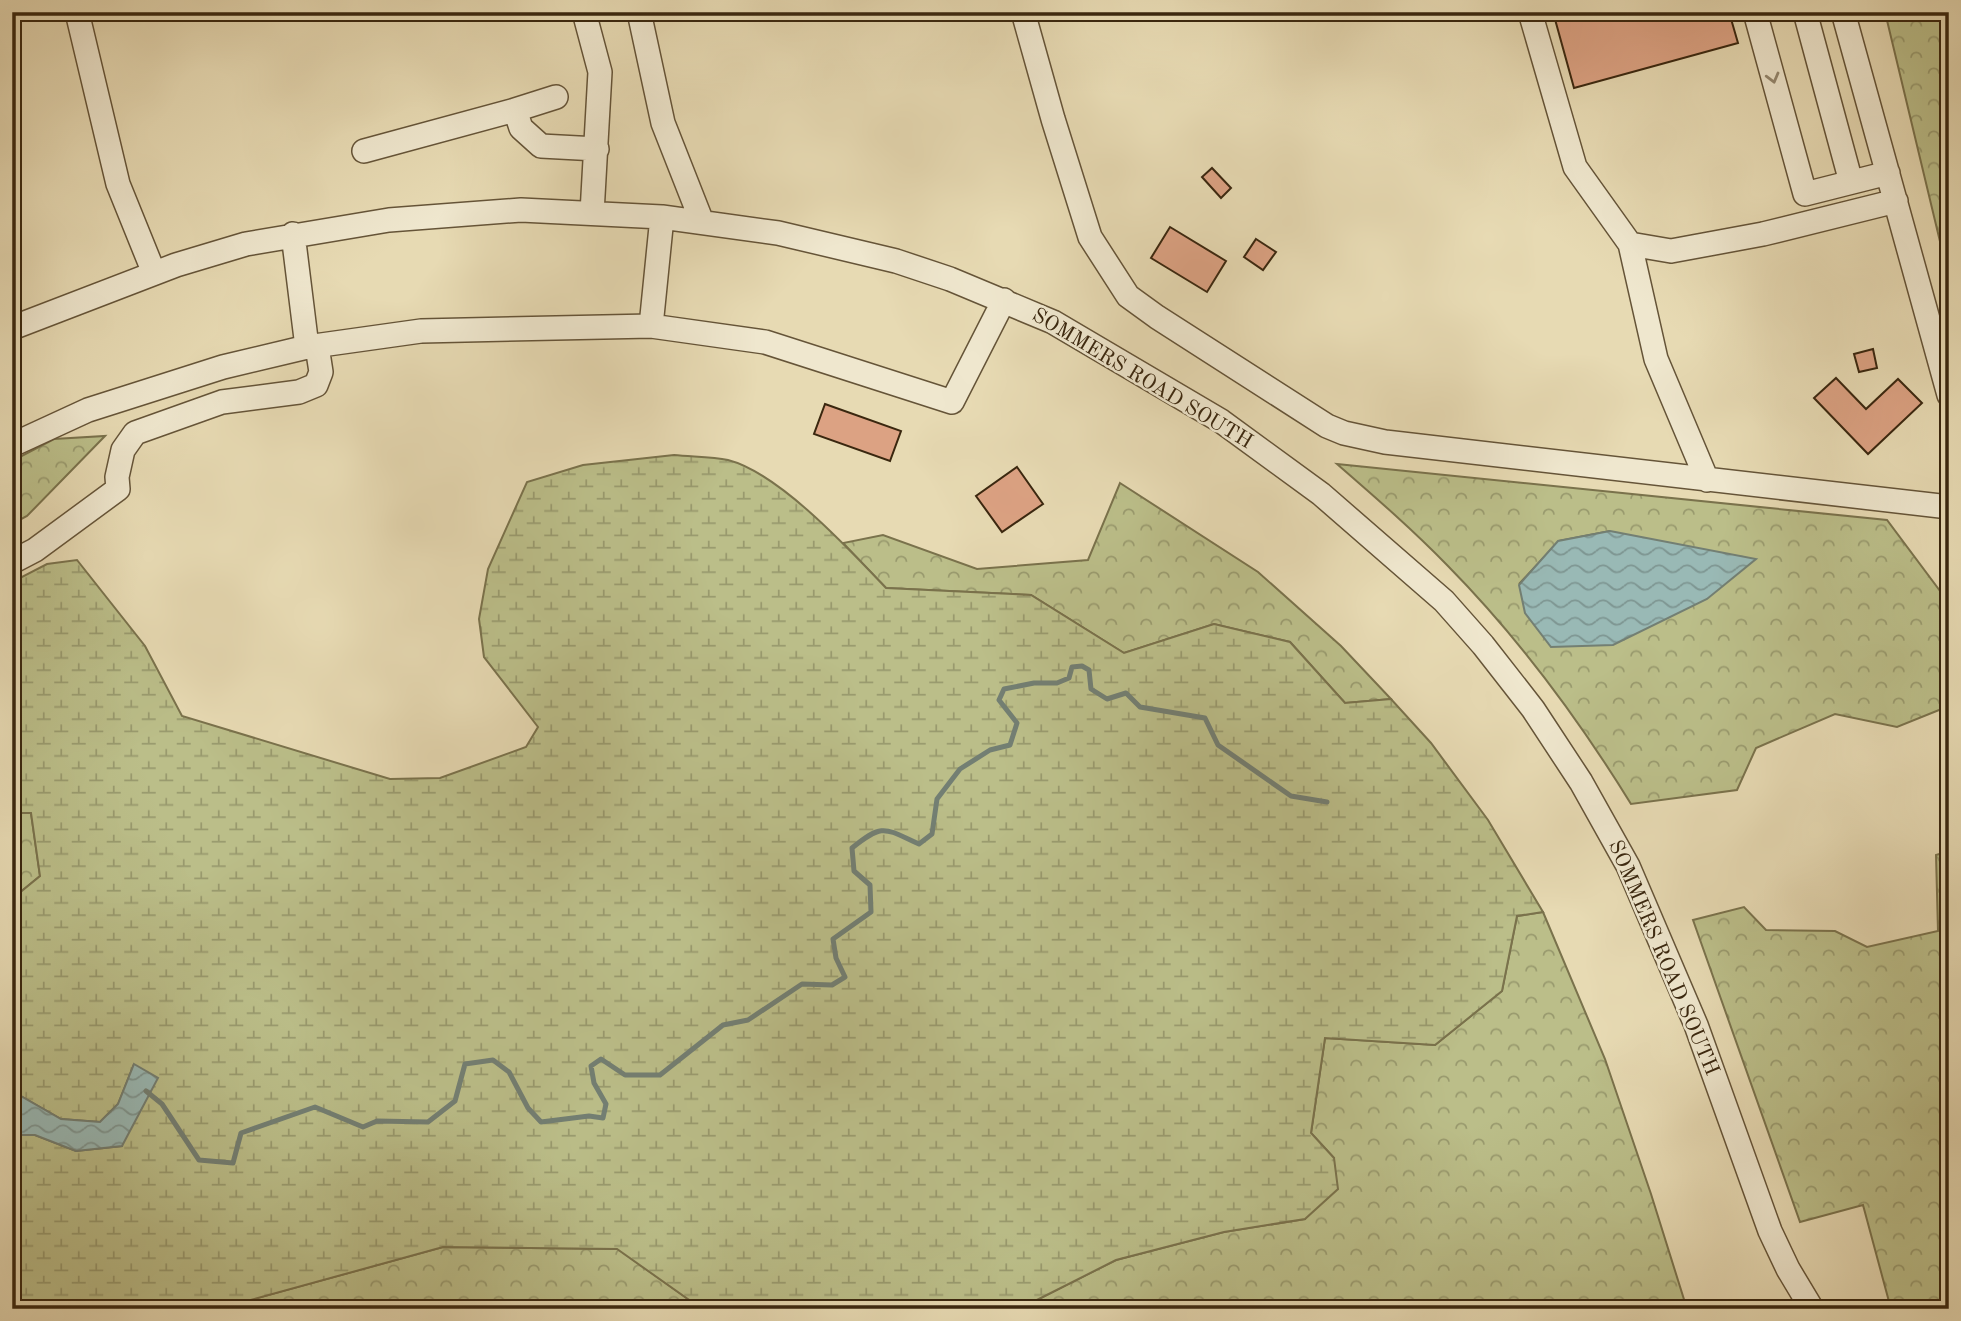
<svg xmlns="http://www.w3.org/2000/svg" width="1961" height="1321" viewBox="0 0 1961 1321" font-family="'Old Standard TT',serif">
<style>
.forest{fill:url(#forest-crowns);stroke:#7a724c;stroke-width:2;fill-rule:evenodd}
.wetland{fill:url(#wetland-marsh);stroke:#7a724c;stroke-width:2}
.water{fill:url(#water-waves);stroke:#737f73;stroke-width:2}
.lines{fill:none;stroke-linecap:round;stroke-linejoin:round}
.stream{stroke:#737f73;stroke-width:5}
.building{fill:#dca283;stroke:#3a270f;stroke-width:2}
.minor-casing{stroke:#655438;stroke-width:26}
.minor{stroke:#efe7ce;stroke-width:23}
.oneway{stroke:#94876e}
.labels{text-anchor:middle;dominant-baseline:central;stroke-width:5;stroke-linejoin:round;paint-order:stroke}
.street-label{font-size:21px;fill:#3a270f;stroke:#efe7ce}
</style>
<defs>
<pattern id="forest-crowns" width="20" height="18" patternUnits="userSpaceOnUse" patternTransform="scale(1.75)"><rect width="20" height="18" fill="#bbbe89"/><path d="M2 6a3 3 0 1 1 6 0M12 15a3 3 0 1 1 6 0" fill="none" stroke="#999a6e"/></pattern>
<pattern id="wetland-marsh" width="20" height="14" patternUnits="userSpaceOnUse" patternTransform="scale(1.75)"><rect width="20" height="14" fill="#bbbe89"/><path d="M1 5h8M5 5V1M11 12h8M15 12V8" fill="none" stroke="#999a6e"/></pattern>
<pattern id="water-waves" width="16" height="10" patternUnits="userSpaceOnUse" patternTransform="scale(1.75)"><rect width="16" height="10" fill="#99b9b5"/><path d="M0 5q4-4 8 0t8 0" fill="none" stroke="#7e9692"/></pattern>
</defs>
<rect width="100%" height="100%" fill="#e7dab3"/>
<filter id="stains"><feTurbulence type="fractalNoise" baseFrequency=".00286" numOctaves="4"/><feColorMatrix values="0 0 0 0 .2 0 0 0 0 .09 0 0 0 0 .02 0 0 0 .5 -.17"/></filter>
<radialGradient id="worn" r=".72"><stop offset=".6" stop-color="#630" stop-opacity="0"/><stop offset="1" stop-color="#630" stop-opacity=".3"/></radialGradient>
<!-- forest -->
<path class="forest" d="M1885 12H1949V279Z
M105 436 27 516 12 524V461L54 439Z
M1337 464 1887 520 1943 595 1949 608V706L1897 727 1835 714 1756 748 1737 790 1631 804C1578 718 1518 637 1447 565 1412 529 1375 497 1337 464ZM1610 531 1519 584 1559 541Z
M1120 483 1258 572 1341 646 1391 699 1345 703 1290 642 1214 624 1124 653 1031 595 886 588 843 543 883 535 977 569 1088 560Z
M12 813H31L40 876 12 899Z
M1949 851V1309H1891L1863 1205 1800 1222 1693 920 1744 907 1766 930 1835 931 1867 947 1938 931 1936 855Z
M1543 912 1605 1059 1651 1194 1687 1309H1019L1116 1260 1224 1232 1305 1219 1334 1158 1311 1133 1325 1038 1435 1045 1502 991 1517 916Z
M443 1247 618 1249 702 1309H218Z"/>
<!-- wetland -->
<path class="wetland" d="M674 455C691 457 711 456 728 460 779 473 849 549 886 588L1031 595 1124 653 1214 624 1290 642 1345 703 1391 699 1431 743 1488 820 1543 912 1517 916 1502 991 1435 1045 1325 1038 1311 1133 1334 1158 1338 1189 1305 1219 1224 1232 1116 1260 1019 1309H702L617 1249 443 1247 218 1309H12V1132L18 1135H35L76 1151 122 1146 134 1064 118 1104 100 1122 61 1119 12 1091V899L40 876 31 813H12V582L47 564 77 560 145 646 182 716 390 779 440 778 526 747 538 727 484 657 479 619 488 569 527 482 583 465Z"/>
<!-- water -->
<path class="water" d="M1610 531 1756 559 1707 599 1613 645 1551 647 1525 613 1519 585 1558 541Z
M134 1064 158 1078 122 1146 76 1151 35 1135H18L12 1132V1091L61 1119 100 1122 118 1104Z"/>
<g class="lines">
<!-- stream -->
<path class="stream" d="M146 1091 162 1104 199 1160 233 1163 241 1133 315 1107 363 1127 377 1121 428 1122 455 1101 465 1064 493 1060 509 1072 528 1108 541 1122 589 1116 603 1118 606 1104 594 1083 591 1066 601 1059 625 1075H660L723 1025 748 1020 802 984 832 985 845 977 836 958 833 939 871 912 870 885 854 871 852 848C883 823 884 828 919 844L932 834 937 799 960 769 990 750 1010 745 1017 723 999 700 1004 689 1034 683H1057L1069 678 1072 667 1082 666 1089 670 1091 689 1107 699 1126 693 1140 707 1205 718 1218 745 1291 796 1327 802"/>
</g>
<!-- building -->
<path class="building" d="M1553 12H1729L1738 43 1574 88Z
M1212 168 1231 188 1221 198 1202 177Z
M1170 227 1226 261 1207 292 1151 258Z
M1256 239 1276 252 1263 270 1244 257Z
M1873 349 1877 368 1859 372 1854 354Z
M1836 378 1866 409 1898 379 1922 403 1868 454 1814 398Z
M825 404 901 431 890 461 814 434Z
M1017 467 1043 504 1002 532 976 496Z"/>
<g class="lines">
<defs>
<path id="minor" d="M77 12 118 184 154 273
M584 12 600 72 592 213
M639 12 663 123 702 222
M1023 12 1053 119 1090 237 1128 296 1157 317 1327 426 1344 433 1385 442 1949 507
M1530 12 1575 167 1630 244 1671 251 1763 234 1896 201
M1755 12 1805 194 1888 173
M1805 12 1851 182
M1843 12 1949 395
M515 110 556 97
M364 151 515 110 521 128 541 146 597 149
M1630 244 1656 359 1707 480
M651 326 662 217
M12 328 176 265 246 244 389 220 521 210 662 217 778 233 896 261 950 279 1053 322 1221 421 1321 494 1444 601 1483 645 1533 709 1581 782 1628 866 1696 1025 1770 1231 1788 1269 1812 1309
M307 347 421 331 651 326 765 342 952 402 1004 300
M12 445 88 410 223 367 307 347 293 234
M12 562 35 550 118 489 117 477 123 450 135 433 222 402 299 392 316 385 321 372 317 346"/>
</defs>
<!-- minor casing -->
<use href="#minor" class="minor-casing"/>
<!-- minor -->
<use href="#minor" class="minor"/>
</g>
<!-- one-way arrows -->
<defs><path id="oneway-chevron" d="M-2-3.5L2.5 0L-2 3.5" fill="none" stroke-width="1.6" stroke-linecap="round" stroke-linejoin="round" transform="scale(1.75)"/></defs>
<use class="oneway" href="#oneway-chevron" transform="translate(1773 78) rotate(75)"/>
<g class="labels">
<!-- street labels -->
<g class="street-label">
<text transform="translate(1142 379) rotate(31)">SOMMERS ROAD SOUTH</text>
<text transform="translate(1663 958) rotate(67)">SOMMERS ROAD SOUTH</text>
</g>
</g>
<!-- margin -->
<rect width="1961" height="1321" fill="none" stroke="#e7dab3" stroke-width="42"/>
<rect x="14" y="14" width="1933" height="1293" fill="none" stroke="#3a270f" stroke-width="3.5"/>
<rect x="21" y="21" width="1919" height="1279" fill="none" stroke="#3a270f" stroke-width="2"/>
<rect width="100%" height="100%" filter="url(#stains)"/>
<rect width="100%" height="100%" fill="url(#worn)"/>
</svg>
